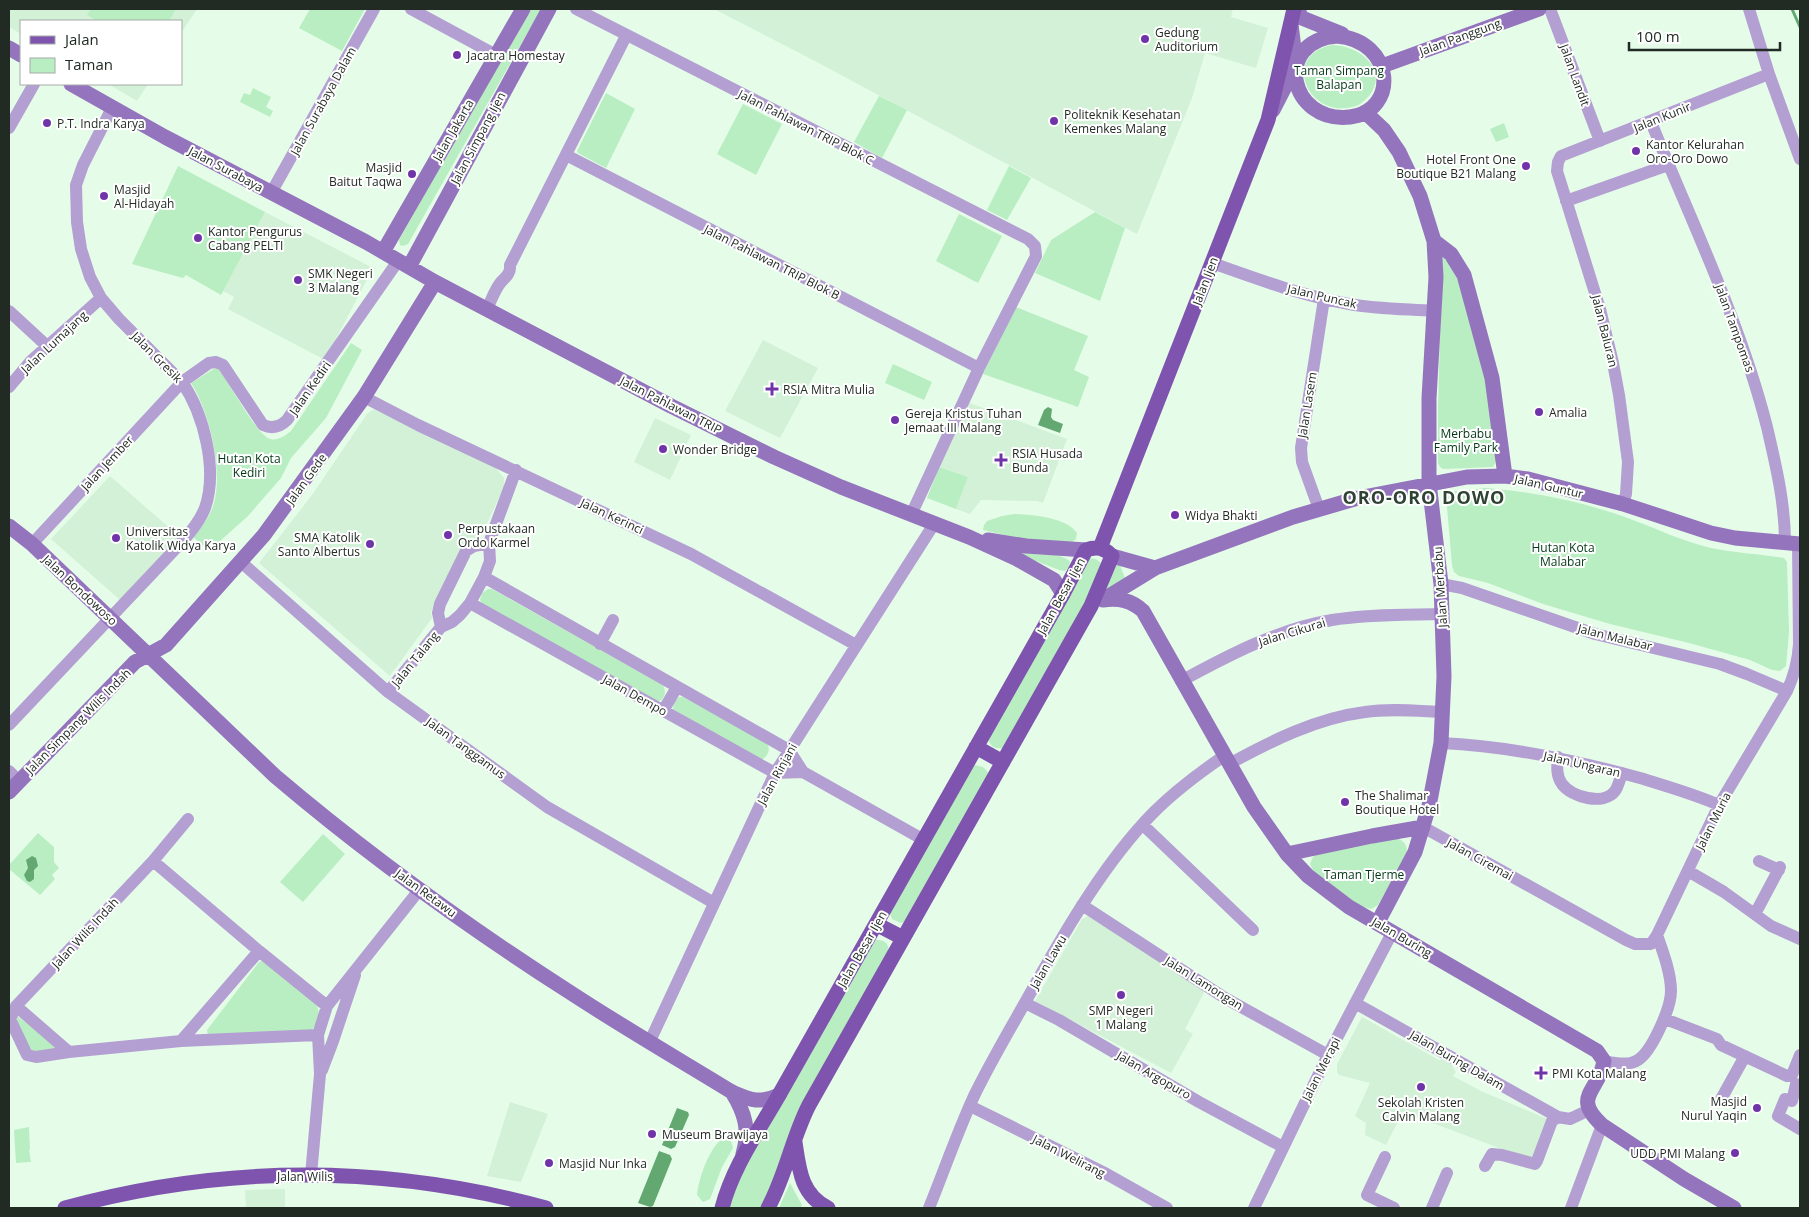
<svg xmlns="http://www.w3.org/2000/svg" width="1809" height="1217" viewBox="0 0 1809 1217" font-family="'Open Sans',sans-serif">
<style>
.built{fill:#d2f1d7}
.green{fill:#b9eec2}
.water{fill:#63a871}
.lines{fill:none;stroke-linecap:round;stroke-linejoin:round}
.stream{stroke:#63a871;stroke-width:3}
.street{stroke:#b49fd2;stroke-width:12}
.secondary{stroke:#9574be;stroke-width:15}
.primary{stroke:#7f54ae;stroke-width:15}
.poi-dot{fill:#7034a9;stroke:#fff;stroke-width:2}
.labels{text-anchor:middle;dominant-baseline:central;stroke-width:4;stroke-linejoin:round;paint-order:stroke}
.poi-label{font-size:12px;fill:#212a23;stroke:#fff;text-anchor:start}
.street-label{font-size:12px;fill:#212a23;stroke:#fff}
.park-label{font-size:12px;fill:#003714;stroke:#fff}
.district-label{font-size:18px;font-weight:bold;letter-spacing:1px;fill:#2f4333;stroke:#fff}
</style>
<rect width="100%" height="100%" fill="#e5fde8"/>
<!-- built -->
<path class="built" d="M9 9H197L181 33V21H21V34L9 27Z
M714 9H1233L1231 17 1268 28 1256 68 1205 53 1192 98 1137 234 813 60Z
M108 84H148L137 101Z
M265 212 373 268 325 360 228 309 234 297 223 291Z
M763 340 818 368 780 438 725 411Z
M970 403 1067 439 1043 503 1037 501 981 500 970 514 956 509 968 477 939 467Z
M374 409 486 462 494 466 504 478V487L480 539 463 545 431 612 432 618 390 676 259 563 312 495 367 414Z
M655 418 691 435 670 480 634 462Z
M110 476 180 537 120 600 51 539Z
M1088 916 1206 989 1185 1029 1193 1034 1171 1073 1035 1001 1082 919Z
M1362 1017 1439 1060 1447 1058 1456 1072 1453 1076 1481 1091 1550 1120 1534 1161 1403 1112 1386 1145 1365 1135 1366 1123 1355 1116 1370 1083 1339 1075 1337 1072V1064Z
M510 1102 548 1114 521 1182 487 1176Z
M285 1189V1208H246L245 1190Z"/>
<!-- green -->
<path class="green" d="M91 9H176L169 21H97L87 15Z
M310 9H365L342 51 299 28Z
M528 9H541L408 244 403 246 400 245 399 240Z
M1332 45C1359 45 1391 70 1368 97 1363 102 1359 106 1352 107 1307 118 1281 55 1332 45Z
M253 88 271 97 266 107 273 111 270 117 240 102 244 93 250 95Z
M606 93 635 109 606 168 578 153 577 151Z
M879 96 907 110 882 158 854 142Z
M743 104 782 124 756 175 717 154Z
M1504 123 1509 137 1496 142 1490 129Z
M178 166 265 212 221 295 186 275 183 278 132 264Z
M1009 166 1031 178 1007 220 987 210Z
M1095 212 1125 228 1100 301 1035 273 1051 240Z
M959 214 1002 236 978 283 936 261Z
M1443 254 1459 274 1487 381 1496 461 1493 467 1443 469 1440 467 1438 463V408L1442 256Z
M1016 307 1088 336 1074 370 1089 377 1078 407 983 374Z
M351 343 362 350 326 418 291 458 281 478 248 516 209 551 193 537C200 529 208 519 212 509 225 476 210 412 191 383L217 367C228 380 257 436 270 439 278 441 286 435 291 431Z
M893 364 932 382 924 400 885 383Z
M939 467 968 477 956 509 927 498Z
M1486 488C1534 492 1579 501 1625 517 1653 527 1681 541 1711 548 1735 553 1760 554 1784 558L1787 562 1789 632 1786 666 1780 671 1772 670 1750 660 1689 643 1610 624 1543 604 1488 583 1459 576 1454 572 1452 565 1446 496 1450 492Z
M1014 514C1032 515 1066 517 1077 533L1076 539 1071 543 1025 540 983 530 984 525 987 521 1002 516Z
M1013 552C1025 552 1064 552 1070 562L1068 568 1065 571 1059 570Z
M1089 558 1096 559 1101 563 1086 605 1003 748C995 749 990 747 988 738Z
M1116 563 1120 565 1125 578 1109 591 1105 589Z
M488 589H492L663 685C666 692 666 696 660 701L653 700 482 604 480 600 482 593Z
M679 697H683L767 743C771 750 768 755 763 759H757L673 709 674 702Z
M975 765 983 767 989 773 905 922 901 923 892 919 890 913 971 767Z
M38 833 54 847V862L59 868 52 875 55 879 40 895 9 869V865Z
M323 834 345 854 303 902 280 882Z
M1394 838C1404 839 1409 846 1406 856L1378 905 1371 909 1360 906 1314 872 1310 864 1313 857 1316 855Z
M876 940C884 940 888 942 889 951L761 1208H726L730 1193 872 941Z
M262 961 317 1004C320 1015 319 1022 311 1031L208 1036 207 1030 259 962Z
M17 1016 60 1048 31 1054 15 1020Z
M29 1127 30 1150H29L31 1162 16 1163 14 1130Z
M724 1138 731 1141 733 1148 722 1167 710 1199 703 1202 697 1195C698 1180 710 1145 724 1138Z
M790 1183 802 1205 801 1208H779Z"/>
<!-- water -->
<path class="water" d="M1048 407 1052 409 1051 417 1053 420 1063 424 1060 433 1038 425 1044 410Z
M32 856 36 858 38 866 34 870V879L30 882 27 881 24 875 28 868 26 860Z
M677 1108 688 1112 689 1115 675 1147 671 1149 662 1145Z
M659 1151 670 1155 672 1159 653 1206 650 1207 638 1203Z"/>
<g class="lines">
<!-- stream -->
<path class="stream" d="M1792 9 1800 27"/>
<!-- street -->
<path class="street" d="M411 9 496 55
M576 9 1028 239 1035 246 1036 256 979 368 911 515
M1550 9 1600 141
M1749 9 1769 74 1800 159
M1651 122C1692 223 1740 321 1767 427 1776 466 1785 503 1785 543
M9 128 34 84
M566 155 979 368
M271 193 374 9
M1566 201 1668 165
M1212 263C1257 279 1303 296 1349 304 1377 309 1406 309 1434 311
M487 309C491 301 495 289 501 282 506 277 511 273 510 265L626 36
M9 311 47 346
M9 387 31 361 101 298
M364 397 418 425 691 554 856 645
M1623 504 1626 494 1628 462 1619 395 1613 363 1600 309 1557 171 1558 162 1561 156 1769 74
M1319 509 1302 462 1301 448 1324 299
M32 544 182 382 209 363 216 362 223 365 263 425C272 429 280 427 287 420L398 261
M241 562 388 692 547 807 714 903
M484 577 789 750 803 772 924 840
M1441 584 1462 588 1595 634 1720 664 1747 674 1787 691
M470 603 775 773 803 772
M441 627 438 613 440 604 466 551 474 546 489 543
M600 644 613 620
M1181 681C1229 655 1278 629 1332 620 1368 614 1406 615 1442 614
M388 692 441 627 452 622 460 615 470 603 484 577 490 561 489 543 516 470
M663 711 677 687
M9 725 181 543C190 533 200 521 205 508 218 470 204 414 182 382L119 319 101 298 90 277 81 249 77 222 76 185 83 165 112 108
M1441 743C1508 746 1575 760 1640 778 1666 786 1694 794 1719 805
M1558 757C1557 766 1556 776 1562 784 1571 797 1604 806 1615 791 1618 787 1620 779 1622 773
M1229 764C1271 741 1317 718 1365 712 1390 708 1418 711 1443 712
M9 771 19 781
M1143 825 1253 930
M1423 827 1626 940 1635 944H1651L1657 935 1719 805 1787 691C1794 676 1798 661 1799 644L1798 544
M153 861 188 819
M1759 861 1779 870
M1688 871 1724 892 1771 926 1800 939
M1082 905 1225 998 1328 1055
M1755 914 1780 867
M1025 1003 1059 1020 1199 1102 1283 1147
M1355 1003 1558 1117
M16 1006 69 1052
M1665 1019 1717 1039 1721 1045 1787 1076 1792 1075 1800 1055
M318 1035 181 1041 69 1052 36 1057 27 1055 10 1019 16 1006 153 861 259 951 327 1006
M181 1041 259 951
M650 1041 775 773 934 524
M1604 1061C1615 1063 1629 1066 1638 1060 1652 1051 1671 1008 1671 991 1671 973 1663 952 1657 935
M322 1070 333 1041 355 975
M1800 1085 1796 1084 1792 1101 1785 1099 1778 1116 1800 1129
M1720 1101 1745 1056
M970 1106 1103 1172 1167 1208
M1385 1157 1367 1195 1394 1208
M1485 1166 1492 1154 1502 1155 1535 1164 1537 1161 1552 1121 1558 1117 1570 1119 1589 1110
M311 1175 320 1074 318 1035 327 1006 420 889
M929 1208C944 1171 957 1133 974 1096 993 1057 1015 1021 1036 983 1068 926 1107 860 1153 813 1175 791 1199 773 1224 756
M1254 1208 1328 1055 1393 931
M1432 1208 1447 1173
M1571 1208 1602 1125"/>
<!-- secondary -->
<path class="secondary" d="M1297 9 1302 18 1342 34
M1337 36C1395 41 1399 111 1350 117 1289 124 1272 41 1337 36Z
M9 48 21 55
M1382 66 1539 9
M71 84 165 137 366 242 435 282 671 406 774 457 841 487 969 537 1017 559 1054 580 1063 594
M1273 110 1296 65 1291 24
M1365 112 1384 130 1399 152 1420 196 1434 241 1436 277 1429 398V483L1441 584 1444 676 1441 743 1429 806 1415 852 1378 922
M1434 241 1451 254 1464 275 1492 378 1505 476
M383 252 523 9
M409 267 549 9
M9 526 32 544 275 776C368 855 468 927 571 993 623 1027 678 1059 732 1092 751 1100 759 1104 779 1095
M988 540 1026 546 1086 550
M1112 556 1155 568
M1106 598 1155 568 1293 517 1358 498 1467 477 1505 476 1528 479 1623 504 1711 533 1735 538 1800 544
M1103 600C1119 598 1131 600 1143 611L1254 807 1287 854 1308 876 1349 907 1597 1051 1604 1061C1599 1092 1571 1096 1602 1125L1684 1179 1734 1208
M9 792 135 662 166 645 264 535 364 397 435 282
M1287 854 1372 836 1423 827
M732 1092C745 1113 750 1130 743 1154"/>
<!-- primary -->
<path class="primary" d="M1100 548 1268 120 1294 9
M976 747 1003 762
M876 924 903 938
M795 1142C799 1169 801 1195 828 1208
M65 1208C225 1164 385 1164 546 1208
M722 1208C733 1166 758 1132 779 1095L1063 594 1086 550C1097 546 1105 548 1112 556L1091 606 809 1105C792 1138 786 1175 768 1208"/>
</g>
<!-- markers -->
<g class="poi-dot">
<circle cx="1145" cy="39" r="5"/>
<circle cx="457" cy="55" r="5"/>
<circle cx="1054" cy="121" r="5"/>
<circle cx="47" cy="123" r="5"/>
<circle cx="1636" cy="151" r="5"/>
<circle cx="1526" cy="166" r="5"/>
<circle cx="412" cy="174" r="5"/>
<circle cx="104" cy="196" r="5"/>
<circle cx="198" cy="238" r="5"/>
<circle cx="298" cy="280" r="5"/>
<path d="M769.5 381.5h5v5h5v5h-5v5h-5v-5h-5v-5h5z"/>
<circle cx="1539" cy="412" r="5"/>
<circle cx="895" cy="420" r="5"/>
<circle cx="663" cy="449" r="5"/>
<path d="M998.5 452.5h5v5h5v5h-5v5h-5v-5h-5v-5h5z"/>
<circle cx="1175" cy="515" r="5"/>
<circle cx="448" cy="535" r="5"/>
<circle cx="116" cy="538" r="5"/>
<circle cx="370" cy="544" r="5"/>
<circle cx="1345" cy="802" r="5"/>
<circle cx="1121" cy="995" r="5"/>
<path d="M1538.5 1065.5h5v5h5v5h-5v5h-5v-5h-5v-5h5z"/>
<circle cx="1421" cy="1087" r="5"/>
<circle cx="1757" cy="1108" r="5"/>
<circle cx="652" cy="1134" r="5"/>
<circle cx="1735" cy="1153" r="5"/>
<circle cx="549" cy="1163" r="5"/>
</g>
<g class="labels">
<!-- poi labels -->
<g class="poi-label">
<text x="1155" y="32">Gedung<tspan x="1155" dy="14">Auditorium</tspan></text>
<text x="467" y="55">Jacatra Homestay</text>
<text x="1064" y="114">Politeknik Kesehatan<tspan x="1064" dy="14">Kemenkes Malang</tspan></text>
<text x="57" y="123">P.T. Indra Karya</text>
<text x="1646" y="144">Kantor Kelurahan<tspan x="1646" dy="14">Oro-Oro Dowo</tspan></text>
<text x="1516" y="159" text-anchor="end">Hotel Front One<tspan x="1516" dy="14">Boutique B21 Malang</tspan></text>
<text x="402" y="167" text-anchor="end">Masjid<tspan x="402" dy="14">Baitut Taqwa</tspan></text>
<text x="114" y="189">Masjid<tspan x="114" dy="14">Al-Hidayah</tspan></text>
<text x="208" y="231">Kantor Pengurus<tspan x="208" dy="14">Cabang PELTI</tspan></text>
<text x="308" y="273">SMK Negeri<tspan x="308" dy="14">3 Malang</tspan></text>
<text x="783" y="389">RSIA Mitra Mulia</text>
<text x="1549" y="412">Amalia</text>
<text x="905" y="413">Gereja Kristus Tuhan<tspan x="905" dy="14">Jemaat III Malang</tspan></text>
<text x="673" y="449">Wonder Bridge</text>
<text x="1012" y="453">RSIA Husada<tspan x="1012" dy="14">Bunda</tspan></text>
<text x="1185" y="515">Widya Bhakti</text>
<text x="458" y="528">Perpustakaan<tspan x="458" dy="14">Ordo Karmel</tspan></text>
<text x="126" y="531">Universitas<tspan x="126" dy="14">Katolik Widya Karya</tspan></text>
<text x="360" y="537" text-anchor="end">SMA Katolik<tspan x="360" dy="14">Santo Albertus</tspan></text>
<text x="1355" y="795">The Shalimar<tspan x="1355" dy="14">Boutique Hotel</tspan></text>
<text x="1121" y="1010" text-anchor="middle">SMP Negeri<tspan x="1121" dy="14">1 Malang</tspan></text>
<text x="1552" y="1073">PMI Kota Malang</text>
<text x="1747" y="1101" text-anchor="end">Masjid<tspan x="1747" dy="14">Nurul Yaqin</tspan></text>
<text x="1421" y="1102" text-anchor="middle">Sekolah Kristen<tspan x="1421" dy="14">Calvin Malang</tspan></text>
<text x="662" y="1134">Museum Brawijaya</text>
<text x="1725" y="1153" text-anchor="end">UDD PMI Malang</text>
<text x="559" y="1163">Masjid Nur Inka</text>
</g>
<!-- street labels -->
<g class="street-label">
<text transform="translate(1460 37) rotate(-20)">Jalan Panggung</text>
<text transform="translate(1575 75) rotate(70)">Jalan Landit</text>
<text transform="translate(323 101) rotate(-61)">Jalan Surabaya Dalam</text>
<text transform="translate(1662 117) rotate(-22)">Jalan Kunir</text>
<text transform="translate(806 127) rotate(27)">Jalan Pahlawan TRIP Blok C</text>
<text transform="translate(453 130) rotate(-60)">Jalan Jakarta</text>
<text transform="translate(478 138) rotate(-62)">Jalan Simpang Ijen</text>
<text transform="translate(226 169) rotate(28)">Jalan Surabaya</text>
<text transform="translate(772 262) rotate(27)">Jalan Pahlawan TRIP Blok B</text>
<text transform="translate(1205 281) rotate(-69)">Jalan Ijen</text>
<text transform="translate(1322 296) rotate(13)">Jalan Puncak</text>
<text transform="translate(1735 328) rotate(70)">Jalan Tampomas</text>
<text transform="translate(1605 331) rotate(76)">Jalan Baluran</text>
<text transform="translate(54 342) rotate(-43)">Jalan Lumajang</text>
<text transform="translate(157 357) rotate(45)">Jalan Gresik</text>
<text transform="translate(310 388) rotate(-55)">Jalan Kediri</text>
<text transform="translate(671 405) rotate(27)">Jalan Pahlawan TRIP</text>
<text transform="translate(1307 405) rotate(-81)">Jalan Lasem</text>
<text transform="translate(107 463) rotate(-47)">Jalan Jember</text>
<text transform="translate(306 479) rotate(-54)">Jalan Gede</text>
<text transform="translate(1549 486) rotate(13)">Jalan Guntur</text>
<text transform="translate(612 516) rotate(25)">Jalan Kerinci</text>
<text transform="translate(1440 587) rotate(-94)">Jalan Merbabu</text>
<text transform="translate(80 590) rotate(43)">Jalan Bondowoso</text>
<text transform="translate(1061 596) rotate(-61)">Jalan Besar Ijen</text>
<text transform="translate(1292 632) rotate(-17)">Jalan Cikurai</text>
<text transform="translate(1615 637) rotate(14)">Jalan Malabar</text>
<text transform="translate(415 659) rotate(-51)">Jalan Talang</text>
<text transform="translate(635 695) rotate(29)">Jalan Dempo</text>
<text transform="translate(78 721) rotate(-45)">Jalan Simpang Wilis Indah</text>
<text transform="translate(466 748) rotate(36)">Jalan Tanggamus</text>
<text transform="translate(1582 764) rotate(13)">Jalan Ungaran</text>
<text transform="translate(777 774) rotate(-61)">Jalan Rinjani</text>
<text transform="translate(1713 821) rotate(-63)">Jalan Muria</text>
<text transform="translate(1480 859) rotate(29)">Jalan Ciremai</text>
<text transform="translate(426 893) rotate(36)">Jalan Retawu</text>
<text transform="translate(85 933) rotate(-47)">Jalan Wilis Indah</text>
<text transform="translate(1402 937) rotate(30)">Jalan Buring</text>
<text transform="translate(862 949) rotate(-60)">Jalan Besar Ijen</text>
<text transform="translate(1048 962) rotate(-60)">Jalan Lawu</text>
<text transform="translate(1204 983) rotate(32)">Jalan Lamongan</text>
<text transform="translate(1457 1060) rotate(30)">Jalan Buring Dalam</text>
<text transform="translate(1321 1069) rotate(-63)">Jalan Merapi</text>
<text transform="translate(1154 1075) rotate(30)">Jalan Argopuro</text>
<text transform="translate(1069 1156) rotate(27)">Jalan Welirang</text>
<text x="305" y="1176">Jalan Wilis</text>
</g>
<!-- park labels -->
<g class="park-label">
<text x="1339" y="70">Taman Simpang<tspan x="1339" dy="14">Balapan</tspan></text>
<text x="1466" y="433">Merbabu<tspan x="1466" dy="14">Family Park</tspan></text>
<text x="249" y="458">Hutan Kota<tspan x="249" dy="14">Kediri</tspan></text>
<text x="1563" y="547">Hutan Kota<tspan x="1563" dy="14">Malabar</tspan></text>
<text x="1364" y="874">Taman Tjerme</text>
</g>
<!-- district labels -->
<g class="district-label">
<text x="1424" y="497">ORO-ORO DOWO</text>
</g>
</g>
<!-- border -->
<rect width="1809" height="1217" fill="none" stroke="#212a23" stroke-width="20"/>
<!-- legend -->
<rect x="20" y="20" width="162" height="65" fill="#ffffff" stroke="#a6aaa7"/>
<rect x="30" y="36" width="25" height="8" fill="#7f54ae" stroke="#a6aaa7"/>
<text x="65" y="45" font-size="15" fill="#212a23">Jalan</text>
<rect x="30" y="58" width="25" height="15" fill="#b9eec2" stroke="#a6aaa7"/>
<text x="65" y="70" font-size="15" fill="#212a23">Taman</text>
<!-- scale -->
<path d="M1629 42v8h151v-8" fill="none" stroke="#212a23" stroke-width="2.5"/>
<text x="1636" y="42" font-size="15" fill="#212a23" stroke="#ffffff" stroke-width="4" paint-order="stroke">100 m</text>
</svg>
